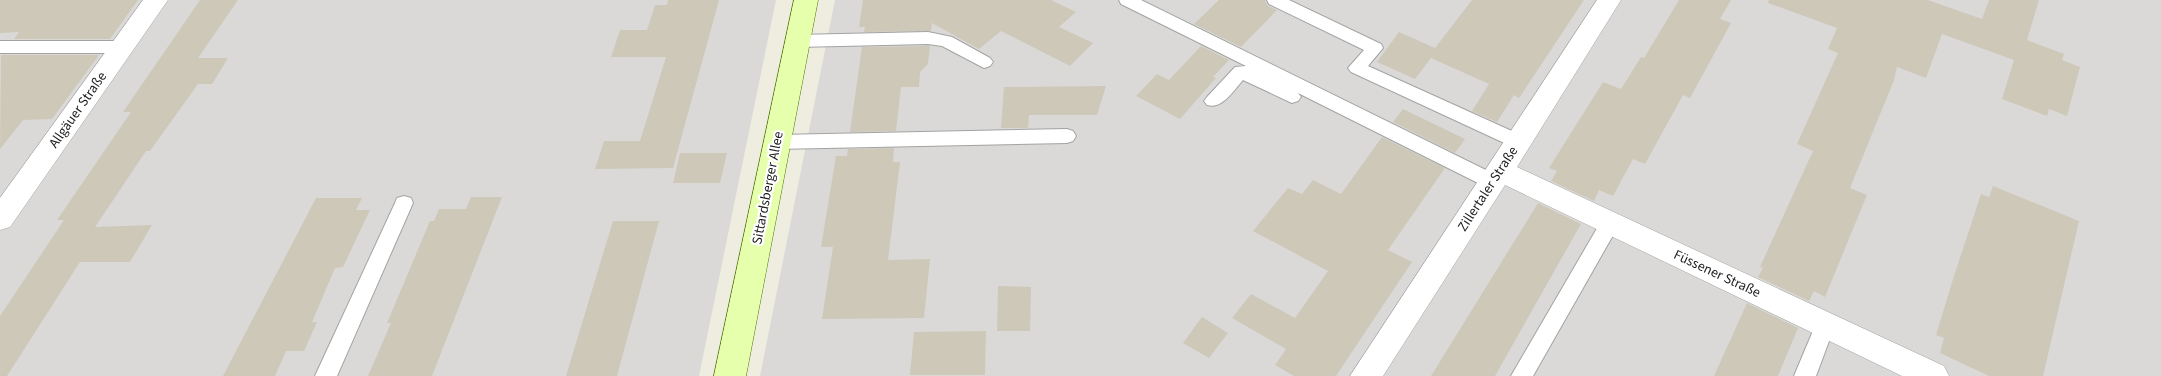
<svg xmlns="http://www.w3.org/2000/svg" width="2161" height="376" viewBox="0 0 2161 376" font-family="'Source Sans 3',sans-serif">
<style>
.residential{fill:#dad9d8}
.building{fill:#cec8b9}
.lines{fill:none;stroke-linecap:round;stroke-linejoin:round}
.service-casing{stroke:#a3a3a3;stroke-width:2}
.minor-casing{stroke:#a3a3a3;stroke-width:1}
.secondary-casing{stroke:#4b7500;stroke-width:1}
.service{fill:#fff;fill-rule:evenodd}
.minor{fill:#fff;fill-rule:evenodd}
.secondary{fill:#e6ffad;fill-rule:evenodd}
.labels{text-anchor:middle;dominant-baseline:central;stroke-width:4.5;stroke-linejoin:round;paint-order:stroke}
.street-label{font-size:14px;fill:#1c1c1c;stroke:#fff}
</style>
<rect width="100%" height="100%" fill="#eeede0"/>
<!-- residential -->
<path class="residential" d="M0 0H776L699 376H0Z
M835 0H2161V376H760Z"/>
<!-- building -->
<path class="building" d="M0 0H138L110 39H14L19 32 0 33Z
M200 0H238L198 58H228L212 84H198L150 151H146L95 227 152 225 130 262H80L7 376H0V316L64 220H57L131 112H123Z
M668 0H719L673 168 595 169 604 141H640L666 57H611L620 30H647L655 5H667Z
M863 0H1051L1076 12 1059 27 1093 43 1070 66 1001 31 979 49 932 23 931 31 864 32 865 27H859Z
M1219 0H1265L1268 6 1277 10 1241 47 1194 24Z
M1472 0H1584L1519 98 1514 95 1497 122 1472 111 1489 84 1431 58 1415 79 1377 62 1399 32 1435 48Z
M1679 0H1731L1720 19 1731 23 1690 98 1683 95 1645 164 1633 159 1613 196 1599 190 1594 201 1551 181 1557 171 1549 168 1603 82 1621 89 1641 57 1644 58Z
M1769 0H1928L1982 19 1989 0H2039L2027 40 2064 54 2062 60 2080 67 2067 116 2049 109 2047 116 2002 99 2014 60 1942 34 1926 78 1897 67 1894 80 1850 188 1867 195 1825 297 1814 291 1809 301 1758 277 1763 268 1760 267 1813 151 1797 144 1838 53 1828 49 1837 28 1768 3Z
M930 46 928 64 920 72 919 87H901L896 131 850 132 862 47Z
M1201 46 1229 60 1213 77 1216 78 1180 119 1136 96 1157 74 1169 80Z
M1 55H99L52 119 23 120 0 149Z
M1106 86 1097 115H1029L1028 128H1001L1004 87Z
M1403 109 1465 139 1455 153 1393 122Z
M1382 137 1445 168 1388 250 1412 262 1336 376H1294L1275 365 1286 349 1232 318 1251 294 1295 318 1328 271 1253 231 1288 188 1302 194 1313 180 1341 194Z
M894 148 893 162H900L888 260 930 259 924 318 822 319 833 247H821L836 156H847L848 149Z
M680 153H727L720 183H673Z
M1993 186 2079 221 2043 376H1989L1940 353 1944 338 1936 335 1954 276 1981 194 1989 197Z
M471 197H502L432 376H368L391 323H387L430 221H434L439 209H466Z
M316 198H362L356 210H370L343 267 335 268 312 322H317L304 351H286L275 376H223Z
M1538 203 1581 224 1495 376H1431Z
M613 221H659L617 376H566Z
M998 286 1031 287 1030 331H997Z
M1747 303 1798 328 1778 376H1714Z
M1202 317 1228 333 1209 358 1183 343Z
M986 331 985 375H910L914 332Z"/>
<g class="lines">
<defs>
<path id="service" d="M1119 0H1141L1500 177 1502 182 1500 187 1493 189 1486 187 1298 93 1301 97 1298 101 1292 103 1243 80C1234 90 1222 110 1207 105L1204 101 1207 97 1235 67 1246 66 1121 4Z
M1267 0H1289L1381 44 1383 48 1368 66 1525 137 1528 142 1525 147 1519 149 1513 147 1351 72 1348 68 1364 50 1269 4Z
M928 32 952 37 990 58 993 62 990 66 984 68 942 46 928 44 797 47 791 45 789 41 791 37 797 35Z
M0 41H122L128 43 130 47 128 51 122 53H0Z
M1067 129 1073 131 1076 136 1073 141 1067 143 777 149 771 147 768 142 771 137 777 135Z
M404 196 411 198 413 203 337 376H315L395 203 397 198Z
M1610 215 1617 218 1620 223 1533 376H1511L1603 218Z
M1825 316 1832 319 1835 325 1816 376H1794L1818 319Z"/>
<path id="minor" d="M143 0H168L10 227 0 230V198Z
M1597 0H1621L1517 167 1944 366 1949 376H1902L1505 185 1383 376H1350Z"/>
<path id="secondary" d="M794 0H818L746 376H714Z"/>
</defs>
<!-- service casing -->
<use href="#service" class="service-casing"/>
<!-- minor casing -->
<use href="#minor" class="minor-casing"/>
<!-- secondary casing -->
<use href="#secondary" class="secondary-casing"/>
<!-- service -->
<use href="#service" class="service"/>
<!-- minor -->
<use href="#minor" class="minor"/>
<!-- secondary -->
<use href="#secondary" class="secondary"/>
</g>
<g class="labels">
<!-- street labels -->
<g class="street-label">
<text transform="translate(78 110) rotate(-55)">Allgäuer Straße</text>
<text transform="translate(768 188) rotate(-79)">Sittardsberger Allee</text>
<text transform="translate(1488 189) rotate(-57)">Zillertaler Straße</text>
<text transform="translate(1717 274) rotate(25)">Füssener Straße</text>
</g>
</g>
</svg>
